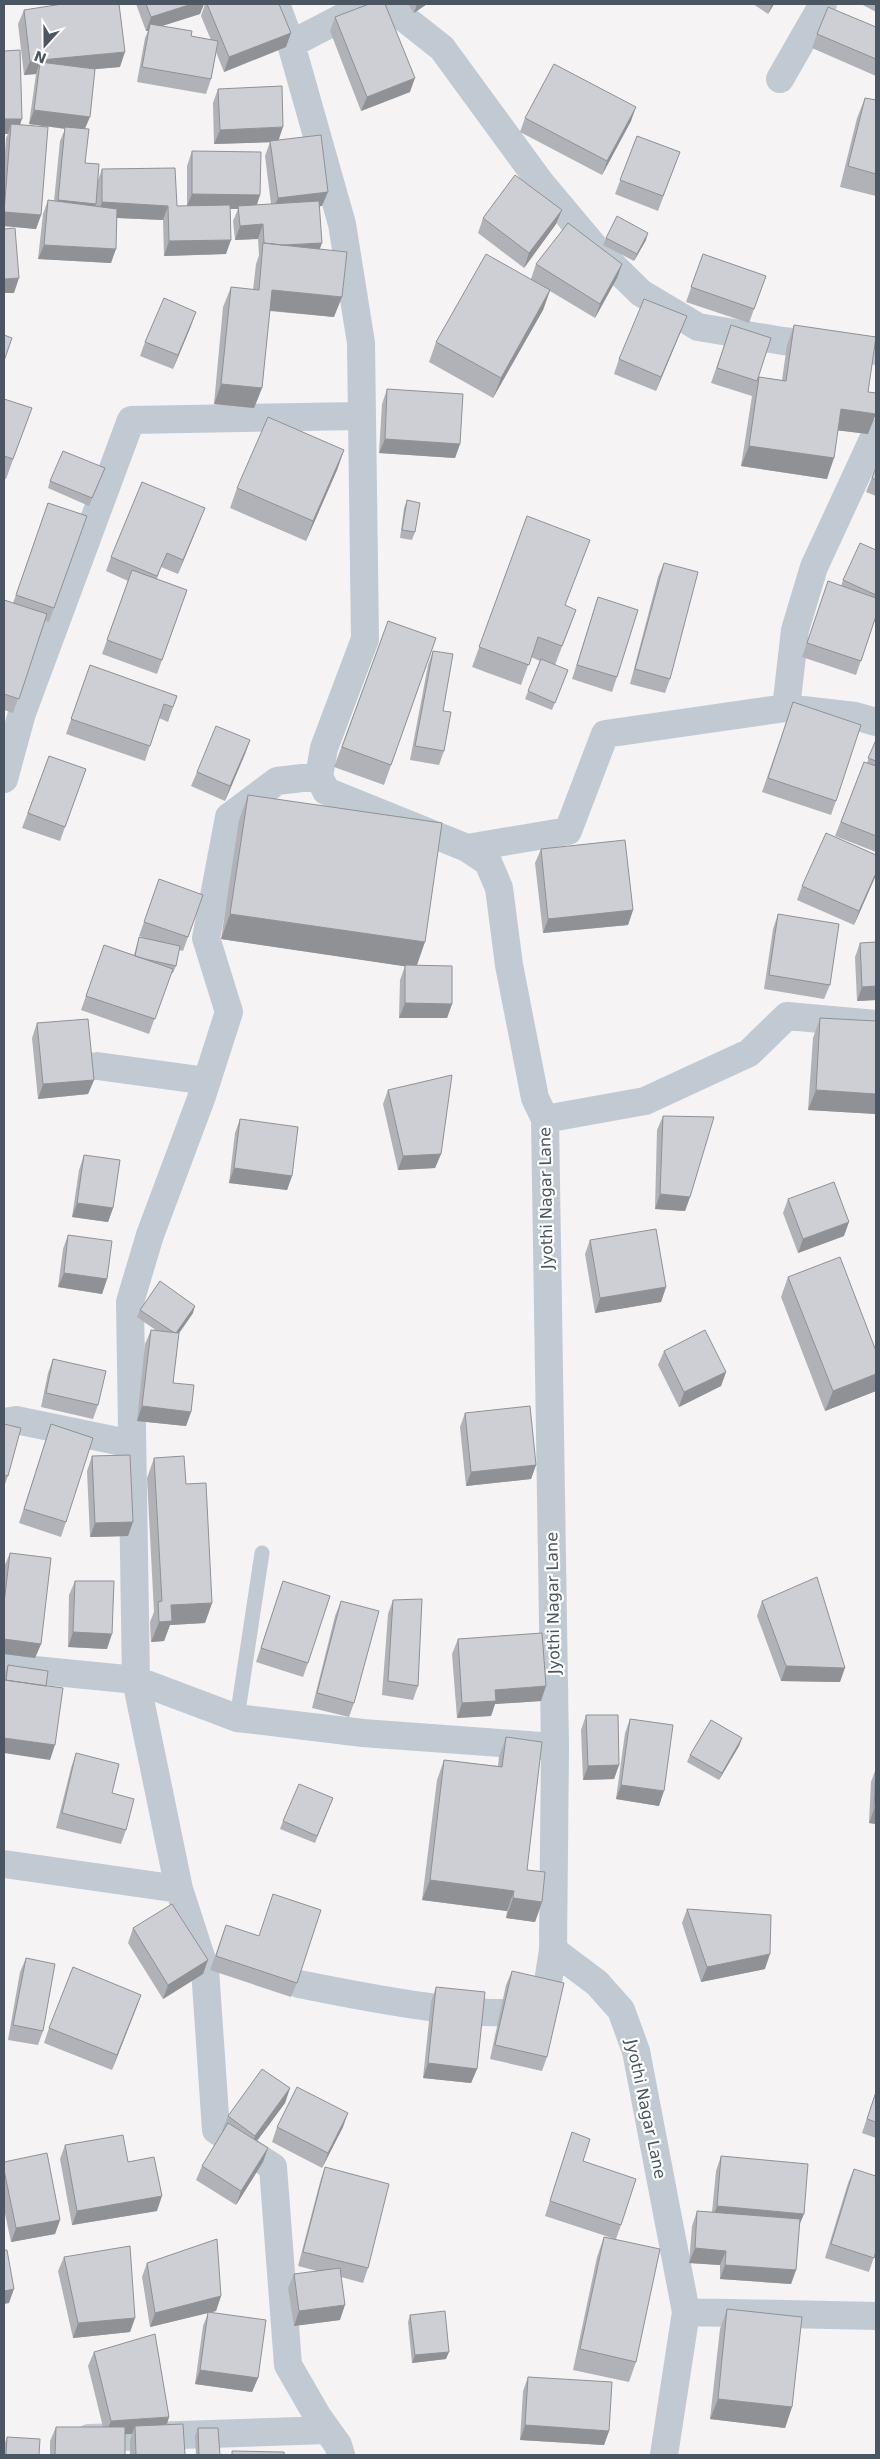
<svg xmlns="http://www.w3.org/2000/svg" width="880" height="2459" viewBox="0 0 880 2459" font-family="'DejaVu Sans',sans-serif">
<style>
.lines{fill:none;stroke-linecap:round;stroke-linejoin:round}
.service{stroke:#c1cad2;stroke-width:15}
.minor{stroke:#c1cad2;stroke-width:28}
.wall{fill:#b0b2b7}
.shaded-wall{fill:#909195}
.building{fill:#cdcfd5;stroke:#909195}
.labels{text-anchor:middle;dominant-baseline:central;stroke-width:4.5;stroke-linejoin:round;paint-order:stroke}
.street-label{font-size:16px;fill:#4a5661;stroke:#fff}
</style>
<rect width="100%" height="100%" fill="#f5f3f3"/>
<g class="lines">
<!-- service -->
<path class="service" d="M237 1718 262 1553"/>
<!-- minor -->
<path class="minor" d="M276 4 291 44 342 224 361 343 365 639 324 748 319 776 326 791 467 848 488 862 499 888 509 965 535 1098 545 1119
M291 44 349 14 390 7 442 48 540 182 597 250 641 293 698 327 783 341 876 351
M780 79 823 4
M876 433 814 567 795 630 786 708 855 716 876 722
M319 776 277 781 229 817 206 938 229 1012 202 1096 150 1235 130 1302 136 1680 179 1889 205 1969 216 2130 273 2167 288 2365 318 2417 338 2445 341 2455
M4 779 22 713 131 420 360 416
M467 848 568 831 605 734 786 708
M876 1024 787 1016 749 1053 645 1101 545 1119 555 1747 553 1950 597 1983 621 2010 636 2051 686 2312 876 2316
M97 1066 207 1081
M4 1422 16 1420 132 1444
M4 1667 136 1680 237 1718 363 1733 541 1746
M4 1864 179 1889
M299 1984C341 1992 518 2031 545 2001L553 1950
M89 2438 327 2430
M664 2455 686 2312"/>
</g>
<!-- wall -->
<path class="wall" d="M136 4H204L200 14 162 26 191 36 211 40 201 16 205 4H279L286 47 224 72 216 52 211 79 206 94 137 82 145 38 148 31H146Z
M408 4H427L414 13Z
M753 4H774L768 14Z
M861 4H876V12Z
M24 10 120 67 95 69 85 128V163L98 180 102 169 177 206H187V166L192 151 260 195 257 205 271 204 265 156 270 142 214 144 213 103 218 89 278 140 322 206H319L320 249 334 317 269 311 262 388 254 408 214 404 223 307 231 287 253 290 256 264 259 255 258 239 235 240 233 221 238 209H230L226 254 164 256 163 220 117 218 111 263 38 259 43 214 48 200 54 201 60 141 65 129 29 124 36 74 24 75 18 24Z
M335 17 410 92 361 111 330 31Z
M876 27V76L812 48 817 34Z
M4 51 41 215 36 229 4 226V167L6 138 8 134H4Z
M865 98 876 100V196L840 187 857 118Z
M525 118 631 121 602 175 520 132Z
M637 136 680 152 658 211 615 194Z
M562 210 556 224 524 268 478 233 483 218Z
M606 238 646 240 634 261 603 245Z
M703 254 766 276 749 323 686 302Z
M536 264H622L617 278 595 318 550 291 543 310 493 398 429 362 436 342 531 279Z
M731 325 759 377 782 380 787 345 794 325 868 392V434L838 430 827 479 741 466 752 396 711 383Z
M191 326 173 369 140 356 145 342Z
M681 331 656 391 614 374 619 359Z
M387 389 460 444 455 458 379 453 382 404Z
M4 399 32 408 6 479H4Z
M344 450 337 470 306 541 230 508 237 488Z
M876 467V496L866 492Z
M102 476 89 506 48 488 50 481Z
M407 500 415 532 412 540 400 538 404 508Z
M48 503 87 516 49 622 45 621 13 713 4 710V600L13 603Z
M527 516 565 605 576 610 555 665 568 670 552 710 525 699 540 661 531 657 521 685 472 667Z
M199 523 178 574 161 567 157 579 187 590 157 674 102 654 128 581 106 571 111 557Z
M876 550V616L856 675 802 657 828 581 841 586 843 580Z
M664 563 670 679 665 693 630 684 658 577Z
M598 597 617 677 612 692 572 679Z
M388 621 436 638 384 785 334 767Z
M433 651 443 711 444 751 439 765 410 760 428 665Z
M90 665 177 696 168 722 159 718 145 761 66 734Z
M788 717 836 801 831 815 762 792Z
M250 740 245 754 225 801 191 786 197 772Z
M876 740V852L835 836 864 762 867 763Z
M49 756 86 769 60 841 22 828Z
M248 795 417 965 452 1004 447 1018H399L400 980 405 966 221 939 239 820Z
M541 849 633 910 628 925 543 933 535 863Z
M876 855V875L854 925 797 900 802 886Z
M154 894 203 895 183 951 179 950 176 966 173 973H171L149 1034 81 1010 104 945 134 955 139 937 148 939 139 936Z
M778 914 830 985 824 999 764 989 773 929Z
M860 943 876 1000 857 1001 855 957Z
M820 1018 876 1021V1114L808 1110 813 1038Z
M37 1023 94 1080 88 1094 38 1099 32 1038Z
M388 1090 441 1154 435 1168 398 1170 383 1104Z
M663 1116 690 1197 685 1211 655 1209 657 1130Z
M240 1119 292 1176 287 1190 229 1183 235 1133Z
M84 1155 113 1208 108 1222 72 1217 79 1170Z
M788 1199 844 1236 798 1253 783 1213Z
M68 1235 107 1279 102 1294 58 1287 63 1249Z
M590 1240 666 1287 661 1302 595 1313 585 1254Z
M788 1277 876 1374V1391L825 1411 781 1297Z
M140 1310 193 1313 179 1333 173 1383 191 1412 186 1426 137 1421 145 1344 151 1330 157 1331 137 1317Z
M664 1351 726 1372 721 1386 679 1407 658 1365Z
M53 1359 98 1405 93 1419 41 1407 48 1373Z
M465 1413 536 1465 531 1479 466 1486 460 1427Z
M4 1424 8 1476 4 1487Z
M51 1424 66 1522 61 1537 19 1523Z
M92 1456 128 1536 90 1537 87 1471Z
M154 1458 186 1484 212 1603 205 1623 170 1625 164 1641 151 1642 150 1622 154 1612 147 1478Z
M10 1553 41 1644 35 1658 4 1654V1567Z
M75 1581 107 1649 68 1647 69 1595Z
M283 1581 308 1663 303 1677 256 1662Z
M393 1600 418 1686 413 1700 382 1695 388 1614Z
M341 1601 354 1703 349 1717 312 1708 335 1616Z
M762 1601 840 1682 781 1681 757 1616Z
M458 1639 541 1701 495 1704 491 1716 457 1718 452 1654Z
M8 1665 46 1686 50 1760 4 1680 5 1672Z
M586 1715 619 1765 614 1779 583 1780 581 1730Z
M630 1719 659 1806 616 1799 625 1733Z
M506 1737 527 1870 542 1902 535 1922 506 1918 507 1911 422 1900 437 1780 444 1760 498 1766 499 1757Z
M742 1738 739 1746 719 1780 687 1762 690 1755Z
M76 1753 112 1793 126 1830 121 1844 56 1828 71 1768Z
M876 1768V1824L869 1823 871 1782Z
M333 1798 315 1843 280 1829 283 1821Z
M687 1909 765 1969 701 1982 682 1923Z
M226 1925 259 1936 297 1983 291 1997 210 1970Z
M133 1928 208 1960 203 1974 163 1999 128 1943Z
M26 1958 43 2031 38 2045 8 2040 20 1972Z
M512 1971 547 2057 542 2071 490 2059 506 1985Z
M436 1987 477 2069 471 2083 423 2078 431 2002Z
M141 1995 112 2070 44 2043 49 2028Z
M290 2088 285 2103 257 2141 263 2162 236 2205 196 2180 202 2166 223 2131H222L228 2116Z
M876 2091V2138L862 2133Z
M277 2127H343L322 2168 272 2142Z
M572 2132 583 2161 621 2225 616 2239 636 2362 629 2382 573 2370 597 2257 604 2237 615 2239 545 2216Z
M65 2145 128 2162 157 2211 72 2225 60 2159Z
M721 2156 799 2226 796 2270 791 2284 720 2279V2265L689 2263 692 2226 697 2211 712 2212 716 2171Z
M4 2162 60 2220 55 2234 11 2242 4 2209Z
M325 2167 368 2268 363 2283 341 2277 340 2320 294 2326 288 2288 294 2274 317 2271 298 2266 320 2182Z
M854 2169 876 2251 869 2272 825 2258 848 2183Z
M64 2257 135 2318 130 2332 73 2338 58 2271Z
M147 2263 221 2296 216 2311 211 2312 258 2378 252 2392 195 2384 203 2326 208 2313 150 2327 142 2277Z
M727 2309 792 2407 785 2428 710 2419 720 2329Z
M410 2315 446 2359 412 2363 408 2322Z
M94 2352 169 2417 167 2425 185 2455H130V2440L132 2434H125V2455H50V2441L56 2427H103L88 2366Z
M528 2377 609 2431 604 2445 520 2440 523 2391Z
M198 2428 220 2455H196L195 2436Z
M7 2437 39 2455H4V2445Z"/>
<!-- shaded-wall -->
<path class="shaded-wall" d="M192 4H204L200 14 149 30 150 24 148 31H146L151 17Z
M417 4H427L414 13Z
M772 4H774L768 14Z
M291 33 286 47 224 72 229 57Z
M125 52 120 67 39 74 40 62 36 74 24 75 30 61Z
M415 78 410 92 361 111 367 97Z
M636 107 631 121 602 175 607 161Z
M34 110 90 117 84 131 29 124Z
M4 119H22L17 133 11 124 8 134H4Z
M283 127 278 142 214 144 220 130Z
M328 192 322 206 272 212 278 198Z
M192 194 260 195 255 209 238 206V209L186 208Z
M58 200 96 204 91 218 53 214Z
M102 202 168 206 163 220 96 217Z
M562 210 556 224 524 268 529 253Z
M4 212 41 215 36 229 4 226Z
M263 224 258 239 235 240 240 226Z
M648 233 646 240 634 261 637 254Z
M231 240 226 254 164 256 169 241Z
M322 243 317 257 265 247Z
M44 245 116 249 111 263 38 259Z
M622 264 617 278 595 318 600 304Z
M19 278 14 293H4V279Z
M272 290 342 297 334 317 264 310Z
M550 290 543 310 493 398 501 378Z
M196 312 191 326 173 369 178 355Z
M687 316 681 331 656 391 661 377Z
M221 384 262 388 254 408 214 404Z
M841 409 876 414 868 434 834 430Z
M385 439 460 444 455 458 379 453Z
M749 446 834 458 827 479 741 466Z
M344 450 337 470 306 541 313 521Z
M205 508 199 523 178 574 183 560Z
M250 740 245 754 225 801 230 786Z
M876 873V875L854 925 859 911Z
M633 910 628 925 543 933 548 919Z
M230 914 425 942 416 968 221 939Z
M876 986V1000L857 1001 862 987Z
M405 1003 452 1004 447 1018H399Z
M94 1080 88 1094 38 1099 43 1084Z
M816 1090 876 1094V1114L808 1110Z
M441 1154 435 1168 398 1170 403 1156Z
M234 1168 292 1176 287 1190 229 1183Z
M660 1194 690 1197 685 1211 655 1209Z
M77 1203 113 1208 108 1222 72 1217Z
M849 1222 844 1236 798 1253 803 1239Z
M64 1273 107 1279 102 1294 58 1287Z
M666 1287 661 1302 595 1313 600 1298Z
M195 1306 193 1313 173 1342 175 1334Z
M726 1372 721 1386 679 1407 684 1392Z
M876 1374V1391L825 1411 833 1391Z
M142 1406 191 1412 186 1426 137 1421Z
M536 1465 531 1479 466 1486 471 1472Z
M133 1522 128 1536 90 1537 95 1523Z
M212 1603 205 1623 170 1625 164 1641 151 1642 159 1622 171 1605Z
M73 1632 112 1634 107 1649 68 1647Z
M4 1639 41 1644 35 1658 4 1654Z
M786 1666 845 1668 840 1682 781 1681Z
M546 1686 541 1701 495 1704 491 1716 457 1718 462 1703 495 1690Z
M4 1738 55 1745 50 1760 4 1753Z
M742 1738 739 1746 719 1780 722 1773Z
M619 1765 614 1779 583 1780 588 1766Z
M621 1785 664 1791 659 1806 616 1799Z
M874 1809H876V1824L869 1823Z
M430 1880 514 1891 507 1911 422 1900Z
M513 1898 542 1902 535 1922 506 1918Z
M770 1954 765 1969 701 1982 707 1967Z
M208 1960 203 1974 163 1999 168 1985Z
M141 1995 136 2009 112 2070 117 2055Z
M428 2063 477 2069 471 2083 423 2078Z
M290 2088 285 2103 250 2150 255 2136Z
M348 2113 343 2127 322 2168 328 2153Z
M268 2148 263 2162 236 2205 241 2191Z
M162 2196 157 2211 72 2225 77 2211Z
M717 2206 804 2214 798 2228 712 2220Z
M60 2220 55 2234 11 2242 16 2228Z
M695 2248 726 2251 720 2265 689 2263Z
M725 2265 796 2270 791 2284 720 2279Z
M14 2289 9 2303 4 2304V2291Z
M221 2296 216 2311 150 2327 155 2313Z
M345 2305 340 2320 294 2326 299 2311Z
M135 2318 130 2332 73 2338 78 2323Z
M449 2352 446 2359 412 2363 415 2355Z
M200 2370 258 2378 252 2392 195 2384Z
M718 2399 792 2407 785 2428 710 2419Z
M169 2417 164 2432 135 2426 132 2434 105 2435 111 2421Z
M525 2425 609 2431 604 2445 520 2440Z"/>
<!-- building -->
<path class="building" d="M62 4H119L125 52 30 61 24 10Z
M146 4H192L151 17Z
M207 4H279L291 33 229 57Z
M369 4H385L415 78 367 97 335 17Z
M828 7 876 27V59L817 34Z
M150 24 192 31 191 36 218 41 211 79 142 67Z
M20 50 22 119H4V51Z
M40 62 95 69 90 117 34 110Z
M554 64 636 107 607 161 525 118Z
M282 86 283 127 220 130 218 89Z
M865 98 876 100V174L848 166Z
M11 124 48 127 41 215 4 212Z
M65 127 89 129 85 163 99 164 96 204 58 200Z
M321 135 328 192 278 198 270 141Z
M637 136 680 152 663 196 620 180Z
M192 151 261 152 260 195 192 194Z
M175 168 177 206 230 205 231 240 169 241 168 206 102 202V169Z
M515 175 562 210 529 253 483 218Z
M48 200 117 209 116 249 44 245Z
M319 201 322 243 283 245 264 243 263 224 240 226 238 206Z
M617 216 648 233 637 254 606 238Z
M568 223 622 264 600 304 536 264Z
M15 228 19 278 4 279V229Z
M263 243 347 252 342 297 272 290 262 388 221 384 231 287 259 290Z
M486 254 550 290 501 378 436 342Z
M703 254 766 276 754 309 691 287Z
M164 298 196 312 178 355 145 342Z
M644 299 687 316 661 377 619 359Z
M731 325 771 338 757 381 717 368Z
M794 325 876 337 868 392 876 393V414L841 409 834 458 749 446 759 377 786 381Z
M4 335 12 338 4 361Z
M387 389 463 394 460 444 385 439Z
M4 399 32 408 13 459 4 456Z
M268 417 344 450 313 521 237 488Z
M63 451 105 468 92 498 50 481Z
M876 467V480L872 478Z
M142 482 205 508 183 560 167 553 157 576 111 557Z
M407 500 420 503 415 532 402 530Z
M48 503 87 516 54 608 16 595Z
M527 516 590 540 565 605 576 610 562 646 538 637 529 665 479 647Z
M860 543 876 550V595L843 580Z
M664 563 698 572 670 679 635 669Z
M132 570 187 590 162 660 107 640Z
M828 581 876 598V616L861 661 807 643Z
M598 597 638 610 617 677 577 665Z
M4 600 47 614 19 699 4 694Z
M388 621 436 638 391 765 342 747Z
M433 651 453 654 443 711 451 712 444 751 415 746Z
M541 659 568 670 555 703 528 691Z
M90 665 177 696 173 707 164 704 150 746 71 719Z
M793 702 861 725 836 801 768 778Z
M216 726 250 740 230 786 197 772Z
M876 740V761L868 758Z
M49 756 86 769 65 827 28 813Z
M864 762 876 766V836L841 822Z
M248 795 442 823 425 942 230 914Z
M826 833 876 855V873L859 911 802 886Z
M625 840 633 910 548 919 541 849Z
M159 879 203 895 188 937 144 922Z
M778 914 839 924 830 985 769 975Z
M139 937 180 946 176 966 145 959 135 956Z
M876 942V986L862 987 860 943Z
M104 945 173 969 155 1019 86 996Z
M405 965 452 966V1004L405 1003Z
M820 1018 876 1021V1094L816 1090Z
M88 1019 94 1080 43 1084 37 1023Z
M452 1075 441 1154 403 1156 388 1090Z
M663 1116 714 1117 690 1197 660 1194Z
M240 1119 298 1127 292 1176 234 1168Z
M84 1155 120 1160 113 1208 77 1203Z
M834 1182 849 1222 803 1239 788 1199Z
M656 1229 666 1287 600 1298 590 1240Z
M68 1235 112 1241 107 1279 64 1273Z
M840 1257 876 1351V1374L833 1391 788 1277Z
M160 1281 195 1306 176 1333 173 1332 140 1310Z
M151 1330 179 1333 173 1383 194 1385 191 1412 142 1406Z
M705 1330 726 1372 684 1392 664 1351Z
M53 1359 106 1371 98 1405 46 1393Z
M530 1406 536 1465 471 1472 465 1413Z
M4 1424 21 1428 8 1476 4 1475Z
M51 1424 93 1438 66 1522 24 1509Z
M130 1455 133 1522 95 1523 92 1456Z
M184 1456 186 1484 206 1483 212 1603 171 1605 172 1621 159 1622 158 1602 162 1601 154 1458Z
M10 1553 51 1558 41 1644 4 1639V1603Z
M817 1577 845 1668 786 1666 762 1601Z
M75 1581H114L112 1634 73 1632Z
M283 1581 330 1596 308 1663 261 1648Z
M422 1599 418 1686 388 1681 393 1600Z
M341 1601 379 1611 354 1703 317 1693Z
M542 1633 546 1686 495 1690 496 1701 462 1703 458 1639Z
M8 1665 48 1671 46 1686 6 1680Z
M4 1680 63 1688 55 1745 4 1738Z
M586 1715H618L619 1765 588 1766Z
M630 1719 673 1725 664 1791 621 1785Z
M711 1720 742 1738 722 1773 690 1755Z
M506 1737 542 1742 527 1870 545 1872 542 1902 513 1898 514 1891 430 1880 444 1760 502 1767Z
M76 1753 119 1764 112 1793 134 1799 126 1830 62 1813Z
M876 1768V1809H874Z
M299 1784 333 1798 317 1836 283 1821Z
M273 1894 321 1910 297 1983 216 1956 226 1925 259 1936Z
M172 1904 208 1960 168 1985 133 1928Z
M687 1909 771 1915 770 1954 707 1967Z
M26 1958 55 1964 43 2031 13 2025Z
M73 1967 141 1995 117 2055 49 2028Z
M512 1971 564 1983 547 2057 495 2045Z
M436 1987 485 1992 477 2069 428 2063Z
M262 2069 290 2088 255 2136 228 2116Z
M297 2087 348 2113 328 2153 277 2127Z
M876 2092V2122L867 2119Z
M228 2123 268 2148 241 2191 202 2166Z
M572 2132 590 2139 583 2161 636 2179 621 2225 550 2201Z
M123 2135 128 2162 154 2157 162 2196 77 2211 65 2145Z
M47 2153 60 2220 16 2228 4 2170V2162Z
M721 2156 808 2164 804 2214 717 2206Z
M325 2167 389 2184 368 2268 303 2252Z
M854 2169 876 2176V2251L874 2258 831 2244Z
M697 2211 800 2219 796 2270 725 2265 726 2251 695 2248Z
M604 2237 660 2249 636 2362 580 2349Z
M217 2239 221 2296 155 2313 147 2263Z
M130 2246 135 2318 78 2323 64 2257Z
M4 2250H7L14 2289 4 2291Z
M340 2268 345 2305 299 2311 294 2274Z
M727 2309 802 2317 792 2407 718 2399Z
M445 2311 449 2352 415 2355 410 2315Z
M208 2312 266 2320 258 2378 200 2370Z
M155 2334 169 2417 111 2421 94 2352Z
M528 2377 612 2382 609 2431 525 2425Z
M183 2424 185 2455H136L135 2426Z
M56 2427H125V2455H55Z
M198 2428H218L220 2455H199Z
M7 2437 40 2439 39 2455H6Z
M232 2451 284 2452V2455H232Z"/>
<g class="labels">
<!-- street labels -->
<g class="street-label">
<text transform="translate(546 1198) rotate(-91)">Jyothi Nagar Lane</text>
<text transform="translate(553 1603) rotate(-91)">Jyothi Nagar Lane</text>
<text transform="translate(646 2109) rotate(78)">Jyothi Nagar Lane</text>
</g>
</g>
<!-- border -->
<rect width="880" height="2459" fill="none" stroke="#4a5661" stroke-width="10"/>
<!-- north arrow -->
<g transform="translate(45 45) rotate(201)" stroke="#ffffff" stroke-width="4" paint-order="stroke">
<path d="M0-4L9 19L0 12L-9 19Z" fill="#4a5661"/>
<text y="-8" font-size="14" font-weight="bold" text-anchor="middle" fill="#4a5661">N</text>
</g>
</svg>
